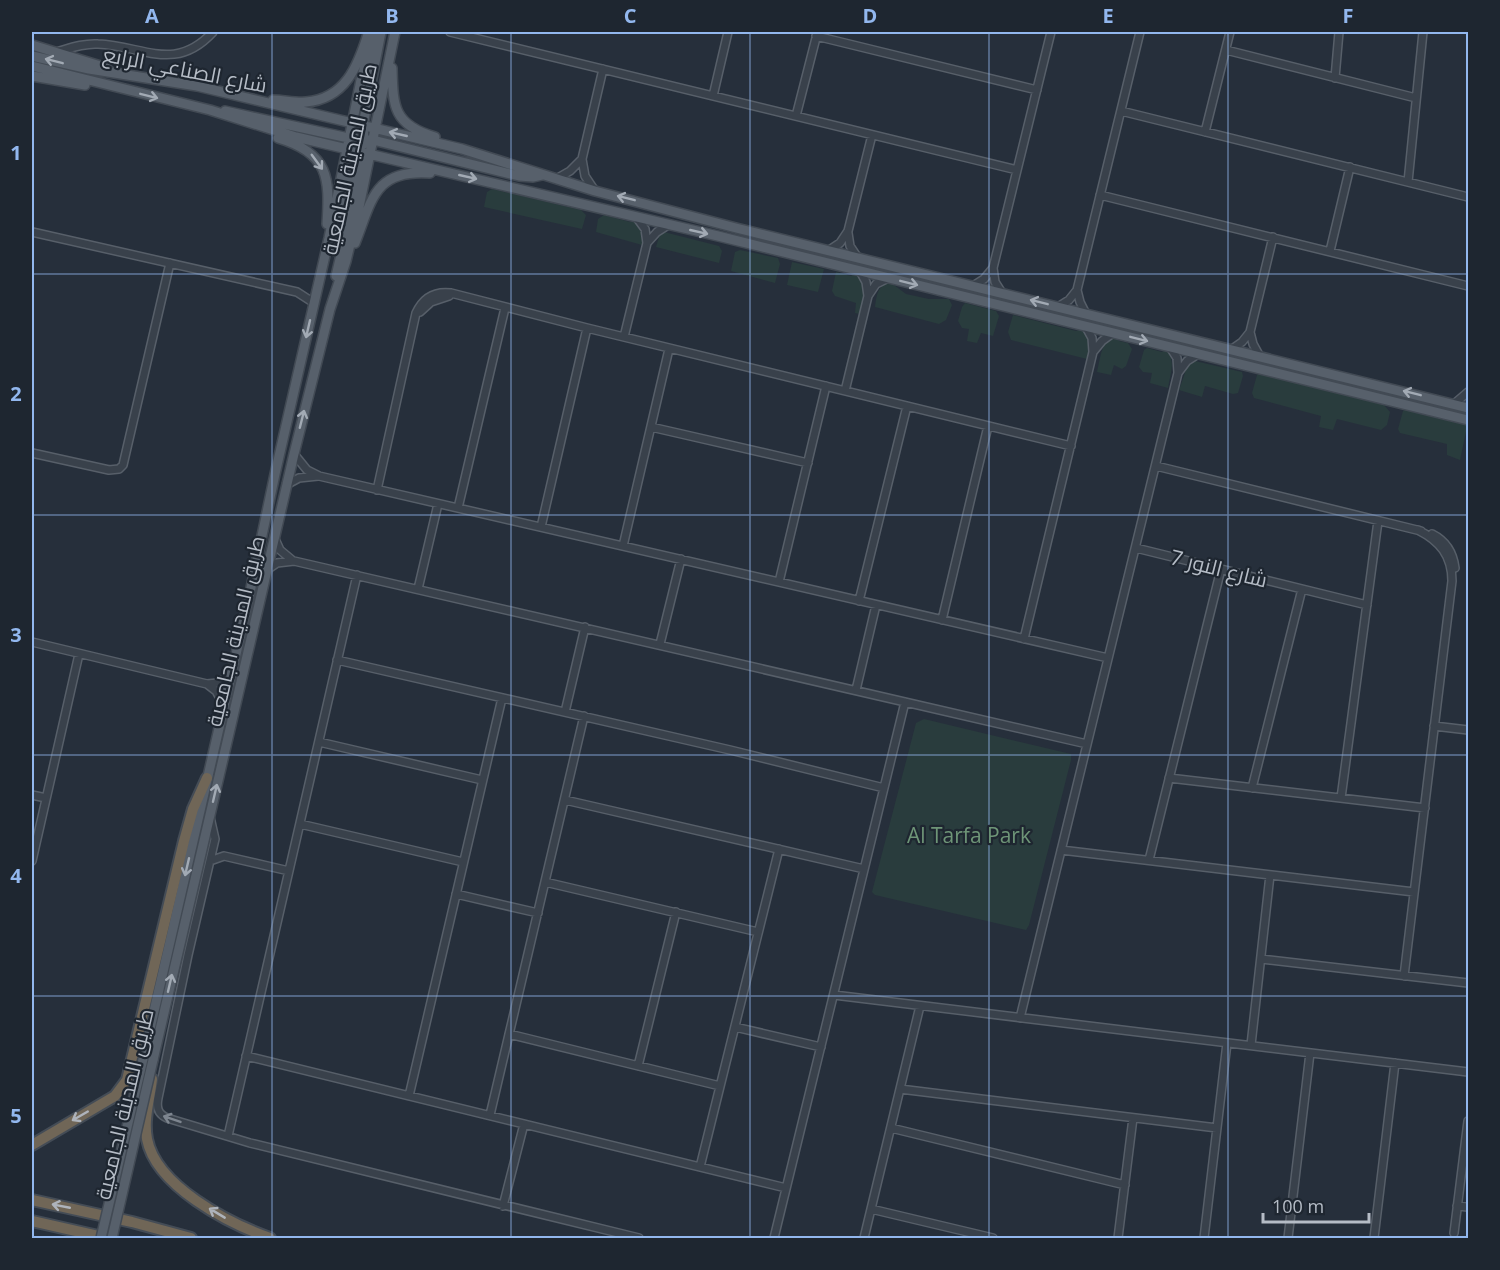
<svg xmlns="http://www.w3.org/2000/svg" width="1500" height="1270" viewBox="0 0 1500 1270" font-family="'Open Sans',Cairo,sans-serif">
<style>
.green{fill:#293c3d}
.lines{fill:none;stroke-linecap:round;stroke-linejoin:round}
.minor-casing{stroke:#575f69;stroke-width:10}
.major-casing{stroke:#424a54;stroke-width:12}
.highway-casing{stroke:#444c56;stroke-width:14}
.minor{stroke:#39414b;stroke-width:7}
.major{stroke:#57606b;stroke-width:9}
.highway{stroke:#706657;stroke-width:10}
.major-bridge-casing{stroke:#424a54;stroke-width:12;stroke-linecap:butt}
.major-bridge{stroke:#57606b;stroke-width:9}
.oneway{stroke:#a2aab4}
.oneway2{stroke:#aeb3bb}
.oneway3{stroke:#7d858f}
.grid{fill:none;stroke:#92b7ee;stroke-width:1.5;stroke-opacity:0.55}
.labels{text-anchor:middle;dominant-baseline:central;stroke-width:4.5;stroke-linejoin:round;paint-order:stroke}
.street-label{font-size:21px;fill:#b5bcc6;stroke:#1e2630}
.park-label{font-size:21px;fill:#6e9577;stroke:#1e2630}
.neatline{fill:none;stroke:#92b7ee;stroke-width:2}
.grid-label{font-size:20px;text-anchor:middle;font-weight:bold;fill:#92b7ee}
</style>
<rect width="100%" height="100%" fill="#262f3b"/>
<!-- green -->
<path class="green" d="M492 189 581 210 586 215 582 229 484 207 487 192Z
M604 215 630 222 636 220 643 224 645 238 642 245 596 232 598 219Z
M664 232 719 246 722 251 719 263 656 247 659 237Z
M740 250 778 258 780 264 775 283 731 271 735 252Z
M792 262 824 269 818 292 787 285Z
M836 272 851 276 854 273 859 274 865 288 860 314 855 313 856 303 835 296 832 291Z
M890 282 906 294 929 299H949L952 305 946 320 939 324 875 307C877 295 877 286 890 282Z
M965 303 996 311 999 316 993 336 981 333 977 343 967 341 969 329 962 328 958 321 962 307Z
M1013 315 1076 331 1082 329C1093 338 1090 347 1087 359L1011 340 1008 332Z
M1117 337 1119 341 1128 343 1132 349 1126 366 1122 369 1114 365 1111 375 1097 372C1101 357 1100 341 1117 337Z
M1147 348 1162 352 1165 349C1177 360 1170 374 1168 388L1150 383 1152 373 1143 372 1139 367 1144 350Z
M1195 361 1242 372 1243 376 1238 393 1233 394 1205 386 1202 397 1179 390 1187 367Z
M1259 374 1384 405 1390 412 1387 425 1381 430 1337 419 1333 430 1319 427 1321 416 1254 398 1252 393 1257 375Z
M1405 410 1461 424 1465 422 1467 427 1460 460 1447 455V444L1400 433 1398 429 1403 411Z
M924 719 1071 754V760L1029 925 1026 930 875 895 872 892 916 723Z"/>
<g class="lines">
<defs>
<path id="minor" d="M450 32 1017 170
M816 36 1037 90
M1226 50 1416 98
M56 52C70 48 84 43 98 44 144 46 175 73 213 32
M1335 78 1339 32
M713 96 728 32
M1121 111 1468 197
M796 116 817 34
M1205 132 1230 32
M556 179 570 171 582 159
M1408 182 1423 32
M595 191 585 176 582 159 603 69
M1100 195 1468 286
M32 232 297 292 314 303
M848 233 850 246 858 258
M647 243 657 232 668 225
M828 251 840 243 848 231 872 135
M1330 251 1350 167
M973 286 984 279 993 268
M1077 290 1080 302 1086 314
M1002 293 995 282 993 268 1051 32
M868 296 876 284 888 278
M1058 307 1069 300 1077 290 1140 32
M420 312 431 302 449 296
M624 337 647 243 645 229 637 218
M1232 349 1242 342 1250 332
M1093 352 1102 341 1113 333
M1259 355 1253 344 1250 332 1273 237
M1178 373 1187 361 1198 354
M845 391 868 296 866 282 860 271
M1454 404 1468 392
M651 427 808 463
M32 453 109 470 119 469 123 465 170 263
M294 454 307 470 319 476 1108 658
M1156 466 1421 531
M286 485 299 478 318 476
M377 490 416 313C423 298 435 291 451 293L587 328 1071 446
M458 508 505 308
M541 527 587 328
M1432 534C1446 541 1453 552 1455 568
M275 539 280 550 292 560
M623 546 669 349
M1136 548 1367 605
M268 569 277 563 294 561 1087 744
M779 582 826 386
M418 589 438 504
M859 601 907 406
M942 620 988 426
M1024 639 1093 352 1092 338 1086 327
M32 642 207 684 218 683 231 674
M660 644 681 559
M337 660 730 750 884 788
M207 684 216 691 224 705
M856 690 876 605
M565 712 585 627
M1434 726 1468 730
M319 742 482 780
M1169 778 1425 808
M1252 788 1302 589
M32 795 46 798
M1341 798 1378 521
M565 800 864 869
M210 817 215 839 188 955 158 1098C156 1108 158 1114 167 1118L250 1143 639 1238
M300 824 463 862
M1061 850 1414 892
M1149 860 1221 569
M32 861 79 654
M210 861 224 856 289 871
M545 882 758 932
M456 894 538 913
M1261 959 1468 983
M1404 976 1452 581C1452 556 1440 541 1418 530
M834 995 1468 1072
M1020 1018 1178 373 1177 358 1170 347
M735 1027 821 1047
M509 1034 720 1086
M1251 1045 1270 875
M246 1056 786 1188
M638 1066 676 912
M900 1089 1217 1128
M409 1096 502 698
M490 1115 584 716
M891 1128 1125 1185
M228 1136 357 575
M700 1167 779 849
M503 1206 524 1124
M1457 1206 1468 1207
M871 1209 993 1238
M1454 1233 1468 1121
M774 1238 905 702
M864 1238 920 1006
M1118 1238 1133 1118
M1204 1238 1227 1043
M1288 1238 1310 1053
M1374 1238 1395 1063"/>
<path id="major" d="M32 45 107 68
M32 56 89 69 197 86 462 149 595 191 736 228 1468 408
M32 66 210 110 296 137 718 236 1468 420
M392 68C393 106 393 125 435 137
M32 76 85 85
M273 100C284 100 295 103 306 102 345 99 358 66 368 34
M225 111 344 137 355 138
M278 138C329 153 330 178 327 224
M364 144 363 125 381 32
M348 149 363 140H373L519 176 533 177 542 175
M355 243C372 200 374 169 430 173
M335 251 350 178 347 175 343 174
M336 276 363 161
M143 1059 248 602 275 474 329 238 361 80 375 32
M153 1060 294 454 330 309 346 261 359 207 395 32"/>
<path id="highway" d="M152 1079C150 1098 143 1119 147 1139 156 1186 228 1223 270 1238
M32 1145 115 1096 127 1080 184 841 193 809 207 778
M32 1200 132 1222 191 1238
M32 1221 107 1238"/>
</defs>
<!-- minor casing -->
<use href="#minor" class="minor-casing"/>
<!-- major casing -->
<use href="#major" class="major-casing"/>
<!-- highway casing -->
<use href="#highway" class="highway-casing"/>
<!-- minor -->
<use href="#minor" class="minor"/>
<!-- major -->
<use href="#major" class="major"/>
<!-- highway -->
<use href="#highway" class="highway"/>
<defs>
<path id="major-bridge" d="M101 1238 143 1059
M112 1238 153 1060"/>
</defs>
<!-- major-bridge casing -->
<use href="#major-bridge" class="major-bridge-casing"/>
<!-- major-bridge -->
<use href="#major-bridge" class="major-bridge"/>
</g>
<!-- one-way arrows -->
<defs><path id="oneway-shaft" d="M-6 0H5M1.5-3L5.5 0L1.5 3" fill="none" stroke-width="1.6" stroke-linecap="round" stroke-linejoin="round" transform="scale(1.5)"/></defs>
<g class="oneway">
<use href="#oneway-shaft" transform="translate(54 61) rotate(-166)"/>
<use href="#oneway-shaft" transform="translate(149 96) rotate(14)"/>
<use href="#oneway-shaft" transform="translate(398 134) rotate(-167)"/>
<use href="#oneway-shaft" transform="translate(317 162) rotate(54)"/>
<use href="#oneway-shaft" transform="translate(468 177) rotate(13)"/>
<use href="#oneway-shaft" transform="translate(626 198) rotate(-166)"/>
<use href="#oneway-shaft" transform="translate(699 232) rotate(13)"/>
<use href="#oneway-shaft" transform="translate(909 283) rotate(14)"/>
<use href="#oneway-shaft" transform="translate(1039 302) rotate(-166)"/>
<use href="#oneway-shaft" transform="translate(308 329) rotate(103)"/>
<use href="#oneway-shaft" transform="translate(1139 339) rotate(14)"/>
<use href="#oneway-shaft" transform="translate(1412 393) rotate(-166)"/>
<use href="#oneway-shaft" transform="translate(302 419) rotate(-76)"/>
<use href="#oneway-shaft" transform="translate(215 793) rotate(-77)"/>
<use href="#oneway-shaft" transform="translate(187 867) rotate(103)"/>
<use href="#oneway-shaft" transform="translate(170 983) rotate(-77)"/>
</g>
<g class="oneway2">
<use href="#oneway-shaft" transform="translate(80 1116) rotate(150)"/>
<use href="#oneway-shaft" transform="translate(61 1206) rotate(-169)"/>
<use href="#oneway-shaft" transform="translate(217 1213) rotate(-149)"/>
</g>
<use class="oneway3" href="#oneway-shaft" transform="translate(172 1119) rotate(-161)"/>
<!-- grid -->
<path class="grid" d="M272 32V1238M511 32V1238M750 32V1238M989 32V1238M1228 32V1238M32 274H1468M32 515H1468M32 755H1468M32 996H1468"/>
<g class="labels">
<!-- street labels -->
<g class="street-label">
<text transform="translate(185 69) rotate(11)">شارع الصناعي الرابع</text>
<text transform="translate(349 159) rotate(-78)">طريق المدينة الجامعية</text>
<text transform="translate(1219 568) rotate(14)">شارع النور 7</text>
<text transform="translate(235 631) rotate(-77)">طريق المدينة الجامعية</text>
<text transform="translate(124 1104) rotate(-77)">طريق المدينة الجامعية</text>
</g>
<!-- park labels -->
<g class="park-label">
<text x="969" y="835">Al Tarfa Park</text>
</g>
</g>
<!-- border -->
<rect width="1500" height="1270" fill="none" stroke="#1e2630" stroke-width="66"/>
<!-- scale -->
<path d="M1263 1213v9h106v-9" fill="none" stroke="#b5bcc6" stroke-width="3"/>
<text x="1272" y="1213" font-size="18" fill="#b5bcc6" stroke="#1e2630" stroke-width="4.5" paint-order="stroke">100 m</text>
<rect x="33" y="33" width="1434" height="1204" class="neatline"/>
<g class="grid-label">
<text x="152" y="23">A</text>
<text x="392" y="23">B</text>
<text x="630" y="23">C</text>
<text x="870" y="23">D</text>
<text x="1108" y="23">E</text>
<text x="1348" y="23">F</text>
<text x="16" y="160">1</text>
<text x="16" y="401">2</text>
<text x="16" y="642">3</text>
<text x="16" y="883">4</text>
<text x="16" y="1123">5</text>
</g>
</svg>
